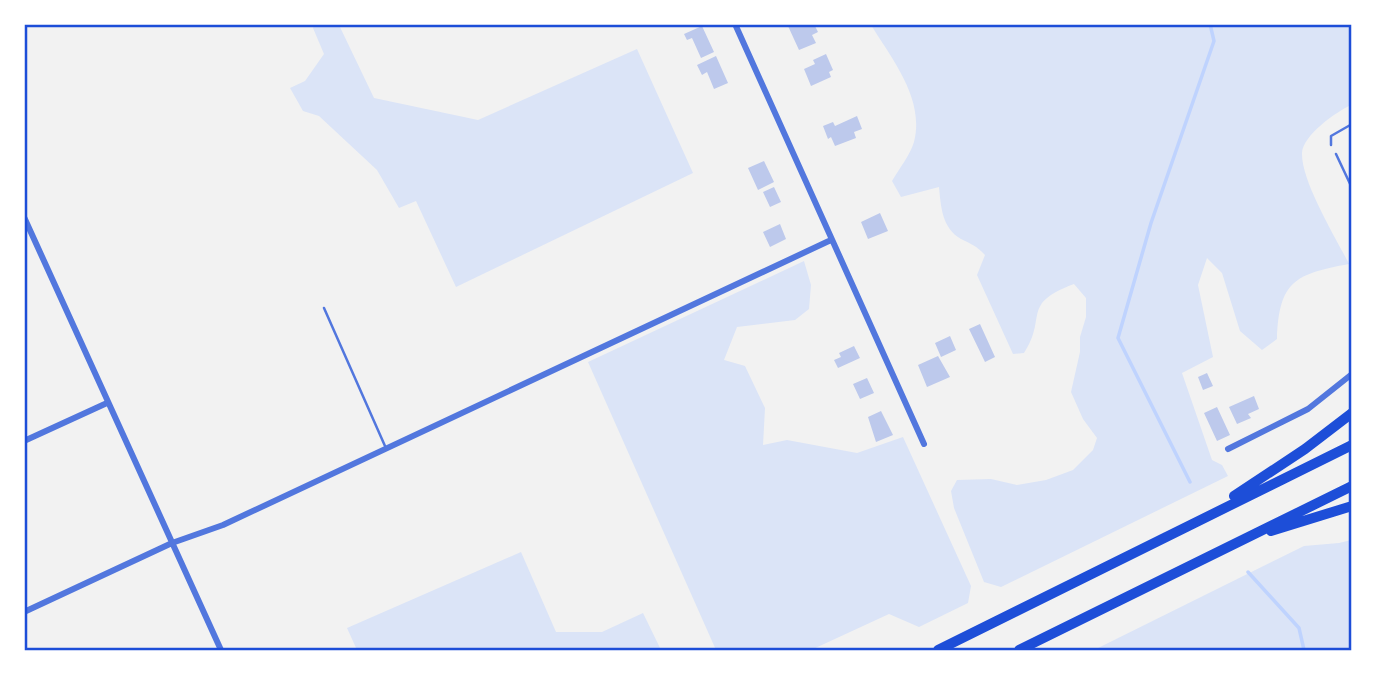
<svg xmlns="http://www.w3.org/2000/svg" width="1376" height="675" viewBox="0 0 1376 675" font-family="'Sofia Sans Condensed',sans-serif">
<style>
.green{fill:#dbe4f7}
.lines{fill:none;stroke-linecap:round;stroke-linejoin:round}
.stream{stroke:#bfd3fe;stroke-width:3.5}
.building{fill:#bdc9ec}
.service{stroke:#5277de;stroke-width:2.5}
.minor{stroke:#5277de;stroke-width:6}
.motorway{stroke:#1d4ed8;stroke-width:10}
.neatline{fill:none;stroke:#1d4ed8;stroke-width:2.5}
</style>
<rect width="100%" height="100%" fill="#f2f2f2"/>
<!-- green -->
<path class="green" d="M315 24 339 25 374 98 478 120 637 49 693 173 456 287 416 201 399 208 377 170 319 116 303 111 290 88 305 81 324 54 313 28Z
M871 25H1351V105C1336 112 1303 135 1302 153 1301 181 1336 238 1349 264 1295 274 1279 281 1277 339L1262 350 1240 331 1222 273 1207 258 1198 285 1213 357 1182 373 1212 460 1222 465 1228 476 1001 587 984 582 954 508 951 491 957 480 991 479 1017 485 1046 480 1073 470 1093 450 1097 438 1083 419 1071 392 1080 352V337L1086 317V298L1074 284C1020 304 1048 317 1024 353L1013 354 977 275 985 255C977 246 971 244 961 239 942 228 941 207 939 187L901 197 892 181C899 169 910 155 914 142 925 99 892 59 871 25Z
M804 261 811 285 809 309 795 320 737 327 724 360 745 366 765 408 763 445 787 440 857 453 903 437 971 586 968 603 919 627 889 614 811 650H716L588 362Z
M1351 540V650H1094L1304 546 1339 543Z
M521 552 556 632H602L643 613 661 650H357L347 628Z"/>
<g class="lines">
<!-- stream -->
<path class="stream" d="M1190 482 1118 338 1151 223 1214 41 1210 24
M1248 572 1299 628 1304 650"/>
</g>
<!-- building -->
<path class="building" d="M791 24H814L818 32 812 35 816 43 799 50 788 26Z
M702 26 714 52 701 58 692 38 687 40 684 34Z
M826 54 833 70 829 72 831 77 811 86 804 69 815 64 813 60Z
M716 56 728 83 714 89 707 72 702 75 697 65Z
M857 116 862 129 854 132 856 138 835 146 831 137 828 139 823 126 833 122 835 126Z
M764 161 774 182 758 190 748 168Z
M774 187 781 202 770 207 763 192Z
M880 213 888 231 868 239 861 222Z
M780 224 786 239 770 247 763 232Z
M980 324 995 357 985 362 969 329Z
M950 336 956 350 941 357 935 343Z
M854 346 860 358 838 368 834 360 841 357 839 353Z
M938 356 950 377 927 387 918 365Z
M1207 373 1213 386 1203 390 1198 377Z
M867 378 874 393 860 399 853 384Z
M1254 396 1259 409 1248 414 1251 418 1237 424 1229 407Z
M1217 407 1230 435 1217 441 1204 413Z
M881 411 893 435 876 442 868 417Z"/>
<g class="lines">
<!-- service -->
<path class="service" d="M1331 145V136L1352 124
M1336 154 1352 188
M324 308 385 446"/>
<!-- minor -->
<path class="minor" d="M735 24 924 444
M24 217 221 650
M24 441 107 403
M1228 449 1308 409 1352 374
M24 612 172 543 223 525 831 240"/>
<!-- motorway -->
<path class="motorway" d="M1234 496 1305 449 1352 413
M1271 531 1352 506
M938 650 1352 445
M1019 650 1352 486"/>
</g>
<!-- border -->
<rect width="1376" height="675" fill="none" stroke="#ffffff" stroke-width="52"/>
<rect x="26" y="26" width="1324" height="623" class="neatline"/>
</svg>
